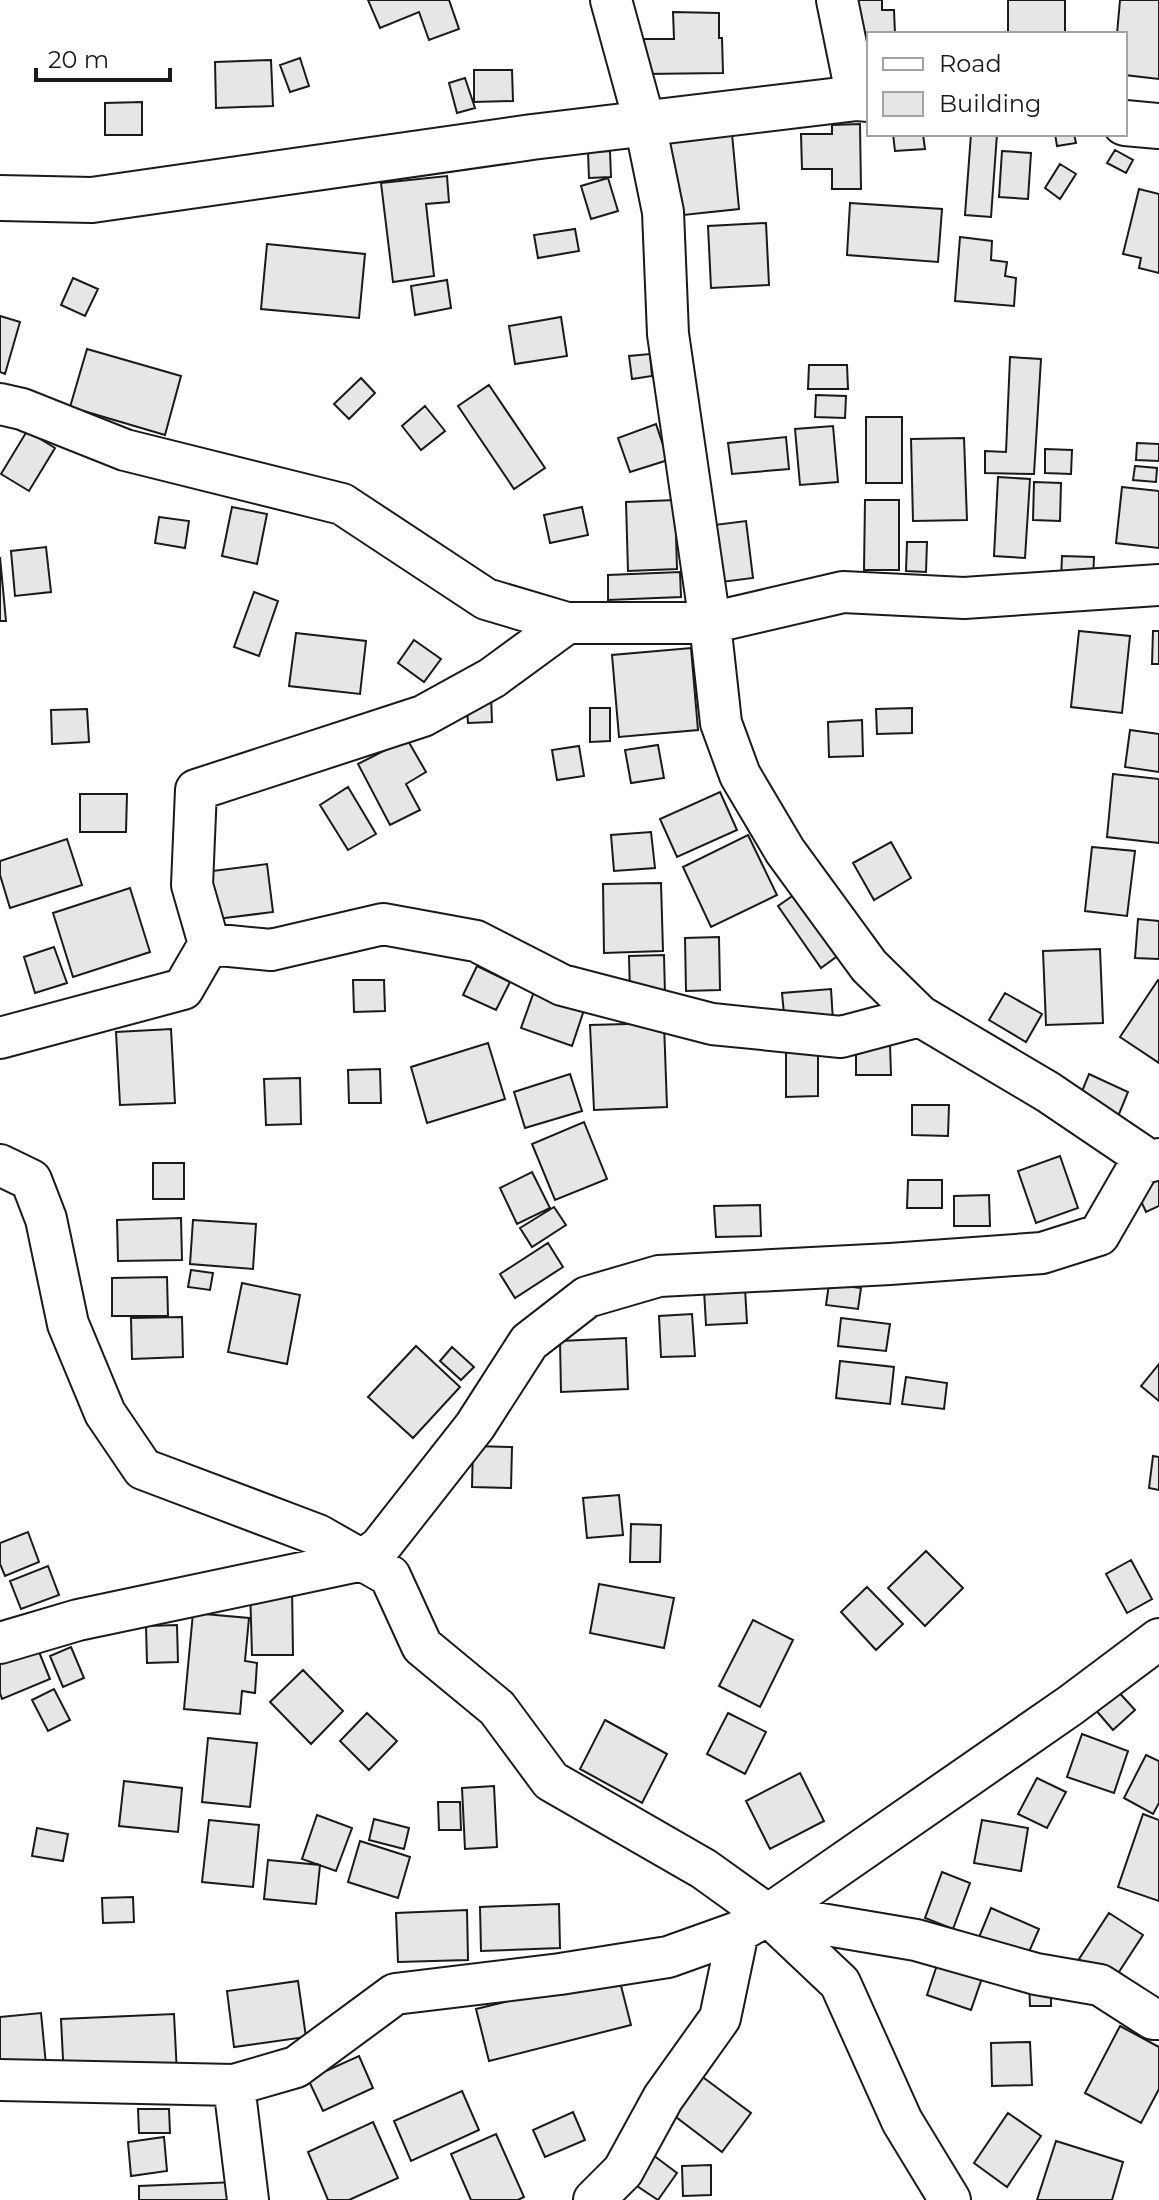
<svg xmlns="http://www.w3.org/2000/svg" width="1159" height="2200" viewBox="0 0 1159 2200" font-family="Montserrat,sans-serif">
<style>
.building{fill:#e6e6e6;stroke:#1a1a1a;stroke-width:2}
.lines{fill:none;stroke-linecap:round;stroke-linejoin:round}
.minor-casing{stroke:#1a1a1a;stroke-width:44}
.tertiary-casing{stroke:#1a1a1a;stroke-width:48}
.minor{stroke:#fff;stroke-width:40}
.tertiary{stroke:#fff;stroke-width:44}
</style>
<rect width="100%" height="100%" fill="#fff"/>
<!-- building -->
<path class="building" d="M368 0H449L459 29 429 40 419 12 380 28Z
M858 0H882V10H894L895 34H869V73H861Z
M1008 0H1065V34H1008Z
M1120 0H1159V79L1125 75V34H1117Z
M673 12 719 13V38H722L723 73 645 74 644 39H674Z
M300 58 309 86 290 92 280 65Z
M271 60 273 106 216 108 215 62Z
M474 70H512L513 101 474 102Z
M465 78 475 108 457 113 449 83Z
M142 102V135H105V103Z
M860 124 861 189H832V169H802L801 134H832V125Z
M732 134 739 209 674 216 667 140Z
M893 134H923L925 149 895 151Z
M971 134H997L991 217 965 215Z
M1055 134H1074L1076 143 1057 146Z
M1115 150 1133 160 1126 173 1107 163Z
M610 151 611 177 589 178 588 152Z
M1002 151 1031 153 1028 199 999 197Z
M1060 164 1076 174 1060 199 1045 188Z
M447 176 449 202 426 204 434 276 393 282 381 183Z
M608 178 618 211 591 219 581 186Z
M1139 189 1159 194V273L1139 268 1141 258 1123 254Z
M850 203 942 209 938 262 847 255Z
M766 223 769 285 711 288 708 226Z
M575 229 579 251 538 258 534 235Z
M960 237 992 241 991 260 1007 262 1005 276 1016 278 1014 306 955 301Z
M267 244 365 254 359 318 261 309Z
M73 278 98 289 85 316 61 305Z
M447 280 451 308 415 315 411 286Z
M0 316 20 322 5 374 0 372Z
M561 317 567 356 515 364 509 326Z
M87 349 181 376 165 435 70 407Z
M650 354 652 376 632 379 629 356Z
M1010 357 1041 359 1034 474 985 473V451L1006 452Z
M809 365H847L848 389H808Z
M361 378 375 393 349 419 334 404Z
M489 385 545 468 514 489 458 406Z
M816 395 846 396 845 418 815 417Z
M425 406 445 431 421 450 402 426Z
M866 417H902V483H866Z
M656 424 668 460 630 472 618 438Z
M833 426 838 482 800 485 795 429Z
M27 431 55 448 29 491 1 474Z
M786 437 789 469 732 474 728 443Z
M964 438 967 520 913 521 911 439Z
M1137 443 1159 444V461L1136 460Z
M1045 449 1072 450 1071 474 1045 473Z
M1135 466 1157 468 1156 482 1133 480Z
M998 477 1030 479 1025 558 994 556Z
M1034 482 1061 483 1060 521 1033 520Z
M1122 487 1159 491V548L1116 543Z
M675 500 677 569 628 571 626 502Z
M865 500H899V570H864Z
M232 507 267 514 257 564 222 556Z
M582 507 588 535 550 543 544 515Z
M159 517 189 521 185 548 155 543Z
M746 521 753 578 714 583 706 526Z
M907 542H927L926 572 906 571Z
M46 547 51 592 15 596 11 551Z
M1062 556 1094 557 1093 581 1061 580Z
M0 557 6 621H0Z
M680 572 681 597 608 600V575Z
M254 592 278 601 259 656 234 647Z
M1079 631 1130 636 1122 713 1071 707Z
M1153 631H1159V664H1152Z
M296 633 366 641 360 694 289 686Z
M414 640 441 659 424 682 398 663Z
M691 648 698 730 619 737 612 655Z
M491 695 492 722 468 723 466 696Z
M590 708H610V741L590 742Z
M912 708V733L877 734 876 709Z
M87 709 89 742 52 744 51 710Z
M862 720 863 756 829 757 828 722Z
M1130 730 1159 734V772L1125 767Z
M407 739 426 772 406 784 420 810 390 825 358 764Z
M658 745 664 778 631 783 625 750Z
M579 746 584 776 557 780 552 750Z
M1113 774 1159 779V843L1107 837Z
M348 787 376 834 348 850 320 805Z
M720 792 737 830 677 857 660 819Z
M80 794H127L126 832H80Z
M651 832 655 868 614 871 611 835Z
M748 835 777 895 711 927 683 867Z
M67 839 82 885 10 908 0 875V861Z
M891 842 911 878 874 900 853 863Z
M1092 847 1135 851 1127 916 1085 911Z
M267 864 273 912 209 920 204 872Z
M661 883 663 951 604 953 603 884Z
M130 888 150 952 73 977 53 913Z
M804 888 847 949 821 968 778 906Z
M1138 919 1159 921V959L1135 958Z
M719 937 720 990 686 991 685 938Z
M54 947 67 983 35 993 24 957Z
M1100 949 1103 1023 1046 1025 1043 951Z
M664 955 665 994H630L629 956Z
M477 966 510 982 496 1010 463 995Z
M353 980H384L385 1011 354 1012Z
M1158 980 1159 981V1063L1120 1037Z
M536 986 586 1004 572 1046 521 1028Z
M831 989 833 1021 785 1025 782 993Z
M1005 993 1042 1014 1026 1042 989 1020Z
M664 1023 667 1107 594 1110 590 1025Z
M171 1029 175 1103 120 1105 116 1032Z
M488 1043 505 1099 427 1123 411 1067Z
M856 1044H890L891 1075H856Z
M786 1049 818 1050V1096L786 1097Z
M380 1069 381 1103H349L348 1070Z
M570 1074 582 1111 525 1128 514 1092Z
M1089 1074 1128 1092 1117 1119 1078 1101Z
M300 1078 301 1124 266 1125 264 1079Z
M912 1105H949L948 1136 912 1135Z
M584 1122 607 1179 555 1200 532 1144Z
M1060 1156 1078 1208 1036 1223 1018 1171Z
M153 1163H184V1199H153Z
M532 1172 550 1208 517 1224 500 1188Z
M908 1180H942V1208H907Z
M1159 1180V1206L1146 1212 1136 1190Z
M989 1195 990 1226H954V1196Z
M760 1205 761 1236 716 1237 714 1206Z
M554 1207 566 1225 532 1247 520 1228Z
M181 1218 182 1260 118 1261 117 1220Z
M193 1220 256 1224 253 1269 190 1264Z
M548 1243 563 1267 515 1298 500 1274Z
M191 1270 213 1273 210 1290 188 1287Z
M167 1277 168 1316H112V1278Z
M242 1283 300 1295 287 1364 228 1352Z
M829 1284 861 1288 858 1309 826 1305Z
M745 1288 747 1323 706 1325 704 1290Z
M692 1314 695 1356 661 1357 659 1316Z
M182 1317 183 1357 132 1359 131 1318Z
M841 1318 890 1324 886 1351 838 1346Z
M626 1338 628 1389 561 1392 560 1341Z
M416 1346 460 1387 413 1438 368 1397Z
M452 1347 474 1367 461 1380 440 1361Z
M840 1361 894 1367 890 1404 836 1398Z
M1159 1364V1401L1141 1386Z
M906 1377 947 1383 944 1409 902 1404Z
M473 1446 512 1447 511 1488 472 1487Z
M1153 1456 1159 1457V1490L1149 1488Z
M619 1495 623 1535 587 1538 583 1498Z
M631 1524 661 1525 660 1562H630Z
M28 1532 39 1562 5 1576 0 1564V1543Z
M926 1551 963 1588 925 1626 888 1588Z
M1131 1560 1152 1599 1127 1613 1106 1574Z
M48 1566 59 1595 21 1609 10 1581Z
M599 1584 674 1598 664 1648 590 1633Z
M292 1586 293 1655H252L250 1587Z
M867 1587 903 1624 876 1650 841 1612Z
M193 1613 249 1618 245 1661 257 1663 255 1693 242 1691 240 1714 184 1709Z
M753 1620 793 1640 760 1707 719 1686Z
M177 1625 178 1662 147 1663 146 1626Z
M35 1642 50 1679 2 1699 0 1693V1656Z
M71 1647 84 1678 63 1687 50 1656Z
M303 1670 343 1711 311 1744 270 1702Z
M1115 1688 1135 1710 1113 1730 1094 1708Z
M54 1689 70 1720 48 1731 32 1700Z
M367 1713 397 1741 369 1770 340 1741Z
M728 1713 766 1732 745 1774 707 1754Z
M605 1720 667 1754 642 1803 580 1769Z
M1082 1734 1128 1751 1114 1793 1067 1777Z
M208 1738 257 1743 250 1807 202 1802Z
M1146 1755 1159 1761V1803L1153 1814 1124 1798Z
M800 1773 824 1821 770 1849 746 1801Z
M1037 1778 1066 1792 1047 1828 1018 1814Z
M124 1781 182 1788 178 1832 119 1826Z
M494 1786 497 1847 465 1849 462 1788Z
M438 1802H460L461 1830H439Z
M1143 1814 1159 1820V1901L1118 1887Z
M317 1815 352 1828 336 1871 302 1859Z
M374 1819 409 1828 404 1849 369 1840Z
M209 1820 259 1825 253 1887 202 1882Z
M982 1820 1028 1828 1021 1871 974 1863Z
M37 1828 68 1834 63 1861 32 1856Z
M360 1841 410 1857 398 1898 348 1882Z
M268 1860 320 1865 316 1904 264 1899Z
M942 1872 970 1883 953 1929 925 1918Z
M133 1897 134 1922 103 1923 102 1898Z
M559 1904 560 1948 481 1951 480 1907Z
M991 1908 1039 1929 1022 1968 975 1947Z
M467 1910 468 1960 398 1962 396 1913Z
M1109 1913 1143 1935 1113 1981 1079 1959Z
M938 1962 982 1978 971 2010 927 1995Z
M618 1974 631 2025 489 2061 476 2009Z
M298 1981 306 2037 234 2047 227 1991Z
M1029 1981H1051V2006H1030Z
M41 2013 46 2065 0 2070V2017Z
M174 2014 177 2074 64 2079 61 2019Z
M1120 2026 1159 2047V2089L1141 2123 1085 2093Z
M1030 2042 1032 2085 992 2086 991 2043Z
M359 2056 373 2088 323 2111 308 2079Z
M700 2075 751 2113 722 2152 672 2114Z
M462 2091 479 2130 411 2161 394 2121Z
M138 2109H169L170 2133H139Z
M573 2112 585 2140 545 2157 533 2130Z
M1008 2113 1041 2136 1007 2187 974 2163Z
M373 2122 398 2178 349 2200H328L308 2152Z
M496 2134 524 2197 518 2200H471L451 2154Z
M164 2137 167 2171 131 2176 128 2142Z
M1056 2141 1123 2162 1112 2200H1037Z
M649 2152 677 2173 658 2200 628 2180Z
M711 2165V2195L683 2196 682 2166Z
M236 2182V2200H139V2186Z"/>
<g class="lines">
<defs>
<path id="minor" d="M611 0 645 124 663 212 668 334 710 623 721 723 740 775 785 851 869 966 920 1016 1048 1092 1150 1161
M837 0 857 98
M0 404 22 409 125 450 342 504 486 599 567 623
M209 944 271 950 383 924 476 941 562 985 712 1024 841 1037 920 1016
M0 1038 183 989 209 944 192 885 196 790 423 716 492 678 567 623H710L843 592 964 598 1159 585
M0 1165 31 1180 46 1219 68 1324 105 1413 143 1469 318 1535 390 1576 422 1646 497 1708 551 1781 704 1869 768 1915 916 1940 1036 1974 1100 1985 1153 2019H1159
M0 1643 78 1620 363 1560 380 1547 475 1426 529 1342 587 1297 659 1276 890 1264 1042 1253 1099 1235 1140 1164 1159 1159
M768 1915 840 1983 902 2121 950 2200
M0 2080 234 2085 296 2067 395 1994 560 1974 668 1957 738 1932 768 1915 1071 1705 1159 1639
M234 2085 248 2200
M594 2200 623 2171 663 2098 720 2018 738 1932"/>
<path id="tertiary" d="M1125 123 1159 126
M0 198 92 200 532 137 857 98 869 99"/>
</defs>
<!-- minor casing -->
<use href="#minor" class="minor-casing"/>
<!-- tertiary casing -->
<use href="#tertiary" class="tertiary-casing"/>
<!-- minor -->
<use href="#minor" class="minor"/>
<!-- tertiary -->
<use href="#tertiary" class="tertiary"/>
</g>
<!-- legend -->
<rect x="867" y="32" width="260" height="104" fill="#ffffff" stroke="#a3a3a3" stroke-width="2"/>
<rect x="883" y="58" width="40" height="12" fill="#ffffff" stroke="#a3a3a3" stroke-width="2"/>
<text x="939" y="72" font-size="24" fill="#1a1a1a">Road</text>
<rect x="883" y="92" width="40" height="24" fill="#e6e6e6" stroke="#a3a3a3" stroke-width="2"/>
<text x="939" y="112" font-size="24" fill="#1a1a1a">Building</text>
<!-- scale -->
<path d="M36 68v12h134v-12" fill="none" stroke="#1a1a1a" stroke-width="4"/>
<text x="48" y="68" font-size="24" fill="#1a1a1a" stroke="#ffffff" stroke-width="6" paint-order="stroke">20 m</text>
</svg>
